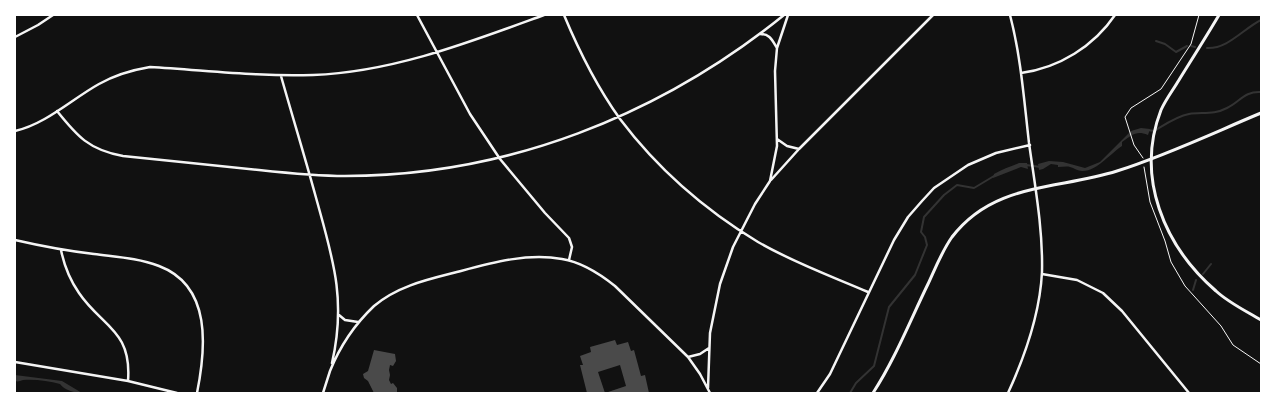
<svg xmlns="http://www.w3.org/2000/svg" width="1276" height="408" viewBox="0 0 1276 408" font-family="Raleway,sans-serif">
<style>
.water{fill:#333}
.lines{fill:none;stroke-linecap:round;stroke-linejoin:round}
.stream{stroke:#333;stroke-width:2}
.building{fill:#4a4a4a;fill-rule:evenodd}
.path{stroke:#f5f5f5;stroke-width:1}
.minor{stroke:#f5f5f5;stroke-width:2.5}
.tertiary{stroke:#f5f5f5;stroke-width:3}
</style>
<rect width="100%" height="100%" fill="#111"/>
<!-- water -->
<path class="water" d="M1141 128 1150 129 1148 135C1136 130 1132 135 1122 142V146C1112 152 1096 172 1082 171 1078 171 1074 168 1070 167 1067 166 1062 167 1058 167V165L1051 164 1043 169 1039 170 1038 164 1049 161 1063 162 1085 168 1100 162 1131 131Z
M1019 163H1027L1028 169 1021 167 993 178 994 174C1002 169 1010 167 1019 163Z
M15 375 62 381 82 393C75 393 64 390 60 384 49 381 35 379 23 380 20 381 18 382 15 381Z"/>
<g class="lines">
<!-- stream -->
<path class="stream" d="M1156 41 1165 44 1176 52 1187 46
M1191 46 1195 47
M1207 48C1228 49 1243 29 1261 20
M1148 130 1154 131C1164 125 1177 116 1189 114 1202 112 1214 115 1227 108 1240 102 1244 91 1261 92
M1026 165 1041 167
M1203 274 1211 264
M1193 290 1196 280
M850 393 856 383 874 366 889 307 915 275 927 245 925 237 921 232 924 217 944 195 957 185 974 188 994 176"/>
</g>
<!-- building -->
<path class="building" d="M615 340 617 345 628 342 631 351 634 350 641 376 645 375 649 393H587L580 365H583L580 356 591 352 590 347ZM620 365 626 386 605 393 598 372Z
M374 350 395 354 396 361 393 366 390 365 389 370 390 375 389 380 391 384 393 383 397 388V393H374L368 381 364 378 363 374 368 371Z"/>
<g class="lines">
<!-- path -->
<path class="path" d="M1143 158 1134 145 1125 117 1131 108 1161 89 1191 44 1199 15
M1144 167 1150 202 1165 241 1171 262 1185 286 1221 326 1233 345 1261 364"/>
<!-- minor -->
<path class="minor" d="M417 15 470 114 500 159 545 213 569 238 572 247 569 260
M564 15C579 51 597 87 620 119 657 168 705 210 758 242 792 262 831 276 868 292
M760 34C770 34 772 40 777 48
M15 37 38 25 53 15
M1021 73C1059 68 1094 46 1115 15
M281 76C292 115 304 154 315 194 332 256 347 298 332 363
M57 111C77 136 89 150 123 156 168 161 214 165 259 170 287 173 316 176 345 176 506 176 659 116 784 15
M15 131C46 124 72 99 99 84 115 75 132 70 150 67 204 70 259 77 313 75 393 72 470 42 544 15
M777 139 787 146 799 149
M771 180 799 149 933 15
M15 240C41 246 68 251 94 254 116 257 138 258 159 266 212 286 206 348 197 393
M61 250C64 265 70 280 79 293 102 327 132 330 128 381
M1042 274 1077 280 1103 293 1122 311 1189 393
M339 315 345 320 358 322
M688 357 700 354 709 348
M15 362 128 381 177 393
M330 371C340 346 354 325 374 306 399 285 430 279 461 271 494 262 528 253 562 259 581 262 600 274 615 286L688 357 700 374 710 393
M708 388 710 333 720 284 733 247 755 204 770 181 777 146 775 71 777 48 788 15
M323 393 330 371
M817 393 830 374 894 240 908 217 922 201 934 188 968 165 996 153 1030 145
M1008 393C1025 356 1040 313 1042 272 1043 229 1035 186 1029 143 1024 100 1021 57 1010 15"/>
<!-- tertiary -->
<path class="tertiary" d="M1219 15C1206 37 1192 59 1179 80 1173 90 1166 99 1161 110 1135 177 1164 246 1216 291 1229 303 1246 311 1261 320
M873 393C895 359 910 321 928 284 935 269 942 251 952 237 994 182 1057 190 1117 171 1167 155 1213 133 1261 113"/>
</g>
<!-- border -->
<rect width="1276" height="408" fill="none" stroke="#ffffff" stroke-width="32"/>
</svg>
